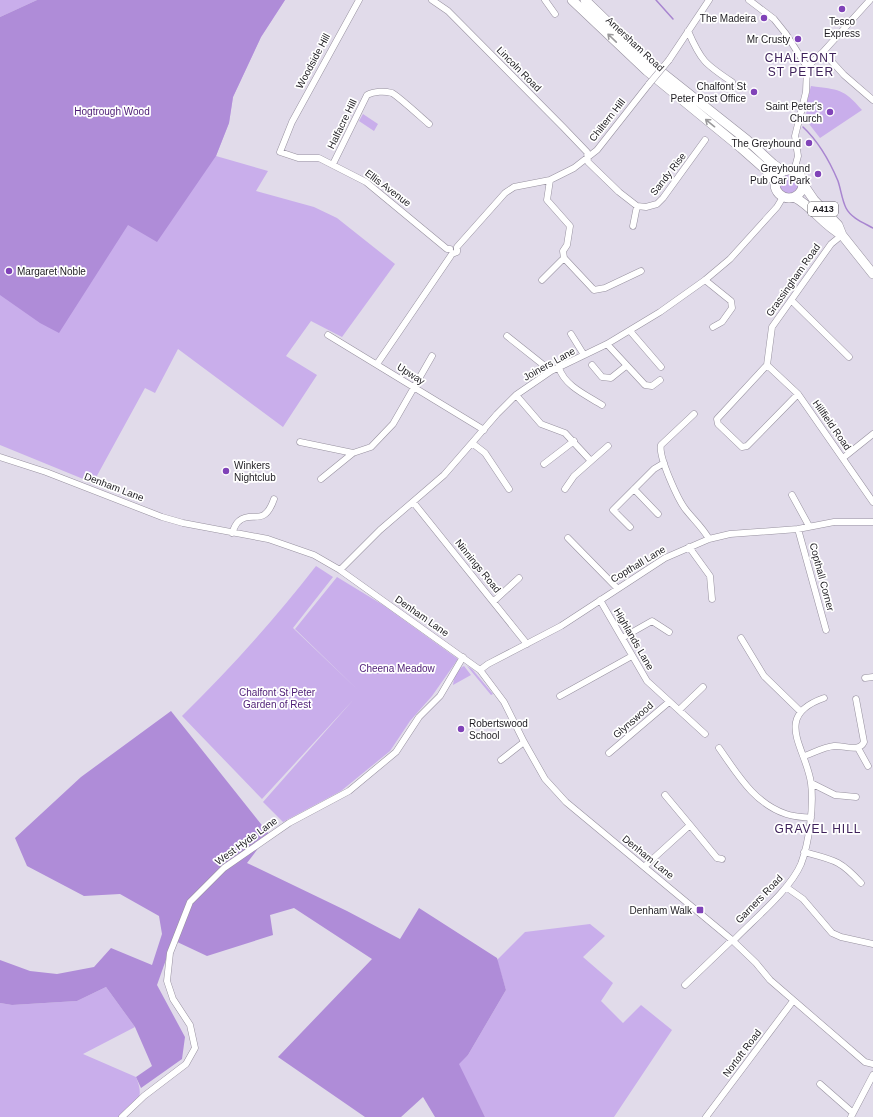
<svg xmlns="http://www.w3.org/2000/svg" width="873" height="1117" viewBox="0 0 873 1117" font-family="Helvetica,sans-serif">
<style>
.green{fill:#c9aeeb}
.forest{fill:#af8cd8}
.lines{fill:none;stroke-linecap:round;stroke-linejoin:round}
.stream{stroke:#a885d0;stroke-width:1.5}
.minor-casing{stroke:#97919f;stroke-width:7}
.highway-casing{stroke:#97919f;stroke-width:10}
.minor{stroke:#fff;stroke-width:6}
.highway{stroke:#fff;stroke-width:9}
.minor-bridge-casing{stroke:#97919f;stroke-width:7;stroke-linecap:butt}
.minor-bridge{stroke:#fff;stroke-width:6}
.oneway{stroke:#9a999b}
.poi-dot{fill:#8043b8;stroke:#fff;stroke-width:1.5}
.labels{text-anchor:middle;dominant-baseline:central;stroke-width:3.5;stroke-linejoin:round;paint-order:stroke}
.shield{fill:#fff;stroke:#626064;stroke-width:1}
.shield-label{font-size:9px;font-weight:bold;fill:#1e1c21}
.poi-label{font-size:10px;fill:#1e1c21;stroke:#fff;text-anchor:end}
.street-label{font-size:10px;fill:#1e1c21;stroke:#fff}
.park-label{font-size:10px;fill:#4c1b74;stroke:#fff}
.quarter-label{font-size:12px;letter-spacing:1px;fill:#3f225b;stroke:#fff}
</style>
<rect width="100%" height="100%" fill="#e1dbea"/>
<!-- green -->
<path class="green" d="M0 0H37L0 17Z
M285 0 261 37 233 97 229 123 216 156 268 171 256 191 314 207 337 218 395 264 342 337 311 321 286 356 317 375 283 427 178 349 155 393 145 388 93 483 0 445V24Z
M811 86C839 90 843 88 862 110L820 138 806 120 807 101Z
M363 114 378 124 374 131 359 121Z
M779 184a10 10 0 1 1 20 0a10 10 0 1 1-20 0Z
M316 566 333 577 293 628 360 692 295 629 337 577 383 605 458 659 432 696 410 721 390 751 341 791 283 822 263 802 354 699 262 799 182 716C230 669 275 619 316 566Z
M464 666 471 675 453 685C454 677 457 669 464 666Z
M467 666 472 669 493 694 491 695Z
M590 924 605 936 583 957 613 983 601 1001 623 1023 641 1005 672 1030 614 1117H485L458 1064 468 1055 506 990 497 960 525 932Z
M106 987 135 1027 83 1054 136 1077C145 1099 137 1102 123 1117H0V1003L12 1005 77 1001Z"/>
<!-- forest -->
<path class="forest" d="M37 0H285L261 37 233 97 229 123 216 156 157 242 128 225 59 333 40 323 0 295V17Z
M171 711 269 834 247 863 347 911 400 939 419 908 497 958 506 990 468 1055 459 1064 485 1117H435L423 1097 401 1117H365L278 1057 372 959 294 908 270 915 273 935 207 956 173 940 157 985 185 1037 182 1059 141 1088 136 1077 152 1066 135 1027 106 987 77 1001 12 1005 0 1003V960L30 971 57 974 94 967 111 948 152 965 162 934 159 916 120 894 84 896 27 866 15 838 81 777Z"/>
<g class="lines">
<!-- stream -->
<path class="stream" d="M656 0 673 19
M803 127C818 141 830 162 838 181 841 190 842 200 846 208 851 218 864 223 873 228"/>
<defs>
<path id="minor" d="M359 0 292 122 280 152 298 158H319L366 182 447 249H450
M432 0 448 11 563 127 587 152 588 162 619 192 637 206 646 207 657 204 663 198 705 140
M545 0 555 14
M749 0 774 19 786 34 807 67 806 92 795 136 798 156 794 171
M688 31C701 61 705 64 732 82
M823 52 844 75 873 100
M669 60 709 0
M807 67 823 52 870 0
M333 164 367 95C374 91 385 91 392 93 398 96 422 118 429 124
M633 226 637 206
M564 258 594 290 605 288 641 271
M542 280 564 258 563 251 567 245 570 226 547 200 550 180
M705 280 731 301 732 308 722 322 713 327
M791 300 849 357
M630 331 661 367
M571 334 584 355
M328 335 484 430
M507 336 551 371
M607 344 645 385 652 386 660 380
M377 364 452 254 457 252V247L505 193 514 187 550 180 574 168 597 150 649 84
M592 365 602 377 611 378 626 366
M767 365 798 394 873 502
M559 368C565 386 586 395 602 405
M798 394 747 446 742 447 718 424 717 419 767 365 772 327 831 244 842 235
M516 395 541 424 565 433 591 461
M694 414 661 445C658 456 678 500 686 510 694 520 703 528 709 539
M300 442 353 453
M472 443 485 453 509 489
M0 457 46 472 162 517 183 523 268 539 314 555 340 570 480 670 504 702 524 742 545 779 566 802 732 940 756 963 770 980 865 1062 873 1064
M843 458 873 434
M544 464 574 441
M321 479 353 453 371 447 393 424 432 356
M565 489 574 476 608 446
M634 489 658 514
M792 495 809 526
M413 502 527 644
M630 527 613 510 654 469 664 463
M798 529 826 630
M232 533C234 529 235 524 239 521 252 510 264 528 274 499
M568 538 617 588
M689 547 710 576 712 599
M340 570 380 530 444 475 497 414 516 395 551 371 607 344 660 312 705 280 730 259 777 207 783 197
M600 600 647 681 705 734
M494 601 519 578
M622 638 652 621 669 632
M741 638 764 676 800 711
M480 670 488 664 561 626 665 558 709 539 730 534 798 529 834 522H873
M865 678 873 677
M560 696 632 656
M679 710 703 687
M719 748C738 775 754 803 786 814 794 817 803 817 811 818
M858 748 868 766
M609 753 669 702
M804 756C813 753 824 747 834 746 844 745 859 753 864 742L856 699
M501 760 524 742
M811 783 835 795 856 797
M690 825 717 858 722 859
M804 852C834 860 840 860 861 883
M645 866 690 825 665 795
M786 887 803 899 832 933 841 937 873 944
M733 941C753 920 790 890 801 864 809 843 814 806 811 783 806 748 772 716 824 698
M685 985 732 940
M820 1084 853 1113
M122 1117 144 1096 186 1064 195 1048 190 1025 173 999 167 981 170 953 190 902 224 868 289 823 349 791 396 752 419 717 440 696 463 657
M706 1117 793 1001
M851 1117 873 1075"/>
<path id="highway" d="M572 0 647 71 741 148 767 171 775 182
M585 0 650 63 747 140 773 164 783 171
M775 184a14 14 0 1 1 28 0a14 14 0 1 1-28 0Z
M803 184 814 200 838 225 842 235 873 274
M794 197C812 206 823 225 842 235"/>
</defs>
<!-- minor casing -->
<use href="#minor" class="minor-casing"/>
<!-- highway casing -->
<use href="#highway" class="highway-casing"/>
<!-- minor -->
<use href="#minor" class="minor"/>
<!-- highway -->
<use href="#highway" class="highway"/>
<defs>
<path id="minor-bridge" d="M649 84 669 60"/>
</defs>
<!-- minor-bridge casing -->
<use href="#minor-bridge" class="minor-bridge-casing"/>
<!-- minor-bridge -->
<use href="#minor-bridge" class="minor-bridge"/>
</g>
<!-- one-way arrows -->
<defs><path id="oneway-shaft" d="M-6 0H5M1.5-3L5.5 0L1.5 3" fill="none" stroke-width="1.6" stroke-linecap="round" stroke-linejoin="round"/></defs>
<g class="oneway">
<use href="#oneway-shaft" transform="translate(612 38) rotate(-136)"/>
<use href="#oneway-shaft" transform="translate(710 123) rotate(-141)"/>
</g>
<!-- markers -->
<g class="poi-dot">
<circle cx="842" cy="9" r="4"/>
<circle cx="764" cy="18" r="4"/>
<circle cx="798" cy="39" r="4"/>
<circle cx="754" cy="92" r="4"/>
<circle cx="830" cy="112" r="4"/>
<circle cx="809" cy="143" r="4"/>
<circle cx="818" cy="174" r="4"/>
<circle cx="9" cy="271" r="4"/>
<circle cx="226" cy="471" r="4"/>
<circle cx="461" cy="729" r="4"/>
<rect x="696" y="906" width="8" height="8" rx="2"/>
</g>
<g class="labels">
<!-- shield labels -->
<rect class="shield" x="808" y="202" width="30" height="14" rx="3"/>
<g class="shield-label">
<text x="823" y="209">A413</text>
</g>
<!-- poi labels -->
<g class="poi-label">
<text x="756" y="18">The Madeira</text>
<text x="842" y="21" text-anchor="middle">Tesco<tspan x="842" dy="12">Express</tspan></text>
<text x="790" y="39">Mr Crusty</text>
<text x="746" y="86">Chalfont St<tspan x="746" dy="12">Peter Post Office</tspan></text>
<text x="822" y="106">Saint Peter's<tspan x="822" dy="12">Church</tspan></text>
<text x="801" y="143">The Greyhound</text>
<text x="810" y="168">Greyhound<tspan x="810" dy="12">Pub Car Park</tspan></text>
<text x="17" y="271" text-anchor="start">Margaret Noble</text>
<text x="234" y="465" text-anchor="start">Winkers<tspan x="234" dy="12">Nightclub</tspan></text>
<text x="469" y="723" text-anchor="start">Robertswood<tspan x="469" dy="12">School</tspan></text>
<text x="692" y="910">Denham Walk</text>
</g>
<!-- street labels -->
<g class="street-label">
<text transform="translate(635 44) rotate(43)">Amersham Road</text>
<text transform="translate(313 61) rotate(-62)">Woodside Hill</text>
<text transform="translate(519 69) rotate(45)">Lincoln Road</text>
<text transform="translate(607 120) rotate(-52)">Chiltern Hill</text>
<text transform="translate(342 124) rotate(-64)">Halfacre Hill</text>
<text transform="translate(668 174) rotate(-52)">Sandy Rise</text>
<text transform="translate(388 188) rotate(37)">Ellis Avenue</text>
<text transform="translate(793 280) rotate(-55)">Grassingham Road</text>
<text transform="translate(549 364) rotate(-29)">Joiners Lane</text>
<text transform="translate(411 374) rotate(32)">Upway</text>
<text transform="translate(832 425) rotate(55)">Hillfield Road</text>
<text transform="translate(114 487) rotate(21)">Denham Lane</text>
<text transform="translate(638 564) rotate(-31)">Copthall Lane</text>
<text transform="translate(478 566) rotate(51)">Ninnings Road</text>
<text transform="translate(822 577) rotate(75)">Copthall Corner</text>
<text transform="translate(422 616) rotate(35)">Denham Lane</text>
<text transform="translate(634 639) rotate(60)">Highlands Lane</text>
<text transform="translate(633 720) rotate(-41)">Glynswood</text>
<text transform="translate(246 841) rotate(-36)">West Hyde Lane</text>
<text transform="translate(648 857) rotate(39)">Denham Lane</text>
<text transform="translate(759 899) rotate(-46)">Garners Road</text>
<text transform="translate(742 1053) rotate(-53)">Nortoft Road</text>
</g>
<!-- park labels -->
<g class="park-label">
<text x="112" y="111">Hogtrough Wood</text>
<text x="397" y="668">Cheena Meadow</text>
<text x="277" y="692">Chalfont St Peter<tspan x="277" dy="12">Garden of Rest</tspan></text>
</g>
<!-- quarter labels -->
<g class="quarter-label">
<text x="801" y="58">CHALFONT<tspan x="801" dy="14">ST PETER</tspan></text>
<text x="818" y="829">GRAVEL HILL</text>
</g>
</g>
</svg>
